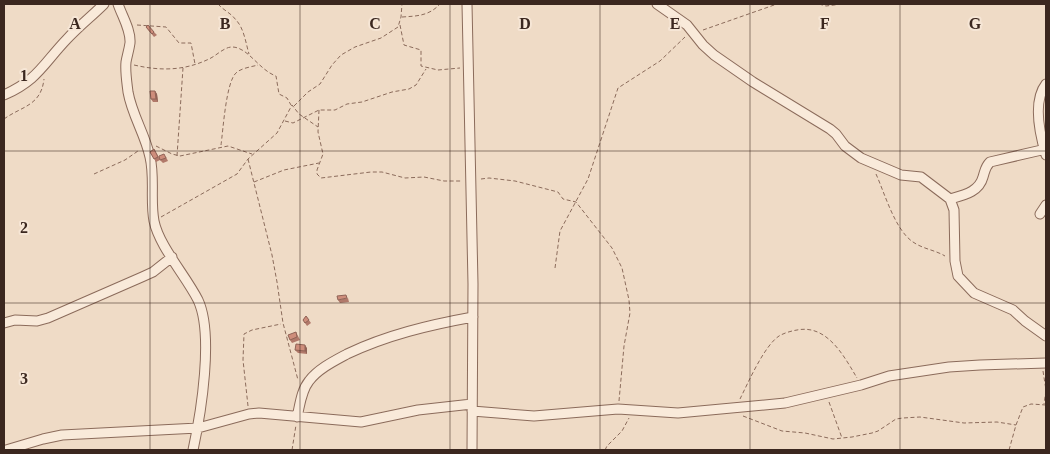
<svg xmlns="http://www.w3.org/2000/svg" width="1050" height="454" viewBox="0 0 1050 454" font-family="'Times New Roman',serif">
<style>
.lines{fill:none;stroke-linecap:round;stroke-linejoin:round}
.minor-casing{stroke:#8b6b5b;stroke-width:11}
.path{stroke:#8b6b5b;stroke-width:1;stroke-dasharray:4 2.5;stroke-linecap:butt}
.minor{stroke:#f9eada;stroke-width:9}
.wall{fill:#b1796a}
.shaded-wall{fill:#906356}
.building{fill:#ce8d7b;stroke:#906356}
.grid{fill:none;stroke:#3b271f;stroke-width:1;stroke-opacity:0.55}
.grid-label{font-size:16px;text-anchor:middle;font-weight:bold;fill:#3b271f;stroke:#f6e6d6;stroke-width:4;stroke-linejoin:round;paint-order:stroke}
</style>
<rect width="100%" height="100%" fill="#efdbc6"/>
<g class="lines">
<defs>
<path id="minor" d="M118 4C122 16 131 30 130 43 129 50 127 56 126 62 125 72 127 83 128 92 132 115 145 134 150 157 155 178 150 200 154 221 159 246 186 276 198 300 214 334 201 413 193 450
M467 4 473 284 472 450
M657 4 687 25 703 45 714 55 753 82 830 129 836 134 845 146 861 158 901 175 921 177 950 199 954 210 955 261 958 276 974 293 1013 310 1025 321 1046 336
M1046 84C1032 102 1040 135 1046 155
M4 95C38 80 43 64 67 39 79 26 92 16 104 4
M950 199C964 195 979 192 983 177 985 171 985 167 990 162L1046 149
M1040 214 1046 205
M4 323 15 320 37 321 48 318 142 277 153 272 172 257
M472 411 534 416 618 409 678 413 785 403 861 385 889 376 949 367 980 365 1046 363
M297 417C300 405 301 391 309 381 318 369 334 361 347 354 387 335 429 325 473 317
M6 450 43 439 62 435 198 428 249 414 259 413 361 422 418 410 472 404"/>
</defs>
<!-- minor casing -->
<use href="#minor" class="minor-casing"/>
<!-- path -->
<path class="path" d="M218 4C223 10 231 13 236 20 244 28 246 44 249 54
M819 4 826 6 842 4
M402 17C417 16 429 16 440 4
M137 25 166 27 179 43H191L195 64
M400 25 404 45 421 50V66L438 70 460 68
M703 30 777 4
M134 65C160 71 184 71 209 59 216 56 224 47 232 47 248 47 259 70 276 76L279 94 287 98 291 105
M294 106 308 92 320 84 332 65 341 55 355 47 381 38 398 27 401 17 402 4
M319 110 318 132 323 154 317 170V174L321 178 371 172H382L405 178 424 177 444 181H462
M4 119C22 106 41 106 44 79
M285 121 293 123 319 110H335L347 104 362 102 392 92 409 89 416 85 426 69
M221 145C223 131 226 82 236 73 241 68 251 67 258 65
M156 146 172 154 180 156 228 146 252 154
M177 156 183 68
M248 159 272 255 277 282 283 323 298 380
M94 174 125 160 138 151
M876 174C885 194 895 230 913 242 923 249 935 250 945 256
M481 179 489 178 515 181 558 192 563 199 576 202 612 248 622 268 629 300 630 313 624 346 619 401
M254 182 284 170 319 163
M161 217 237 174 248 159 277 133 292 105 299 114 318 127
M555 268 560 231 588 179 618 88 660 61 685 37
M1043 371 1046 390 1044 404
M740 399C748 383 764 346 779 336 784 333 791 331 797 330 827 324 844 356 857 378
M829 402 842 438
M248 406 243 360 244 334 252 330 281 324
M743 416 782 431 805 433 833 439 852 437 872 433 878 431 896 419 903 418 920 417 964 423 997 422 1016 425
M292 450 296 425
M605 450 607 446 622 431 629 418
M1009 450 1016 425 1023 407 1031 404 1046 405"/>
<!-- minor -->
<use href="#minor" class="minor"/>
</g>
<!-- wall -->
<path class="wall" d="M146 27 154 32 157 35 154 37Z
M155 91 157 94 158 102H153L151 99Z
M154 149 160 159 166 157 168 161 163 163 160 160 156 162 150 152Z
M348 298 349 302 340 303 338 300Z
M306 316 311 323 307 326 303 320Z
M296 332 300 340 292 343 290 340Z
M307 348V354L298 353 295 350Z"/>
<!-- shaded-wall -->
<path class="shaded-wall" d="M155 91 157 94 158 102 156 99Z
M305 345 307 348V354L305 351Z"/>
<!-- building -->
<path class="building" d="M148 25 154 32 152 34 146 27Z
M150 91H155L156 99H151Z
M154 149 158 157 154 159 150 152Z
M164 154 166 158 160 160 159 156Z
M346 295 347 298 338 300 337 296Z
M306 316 309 320 305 323 303 320Z
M296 332 297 337 290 340 288 335Z
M296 344 305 345V351L295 350Z"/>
<!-- grid -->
<path class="grid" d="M150 4V450M300 4V450M450 4V450M600 4V450M750 4V450M900 4V450M4 151H1046M4 303H1046"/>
<g class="grid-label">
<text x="75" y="29">A</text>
<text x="225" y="29">B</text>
<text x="375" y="29">C</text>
<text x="525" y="29">D</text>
<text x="675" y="29">E</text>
<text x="825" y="29">F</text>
<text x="975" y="29">G</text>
<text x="24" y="81">1</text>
<text x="24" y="233">2</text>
<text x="24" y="384">3</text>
</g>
<!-- border -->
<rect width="1050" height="454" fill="none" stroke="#3b271f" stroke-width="10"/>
</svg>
